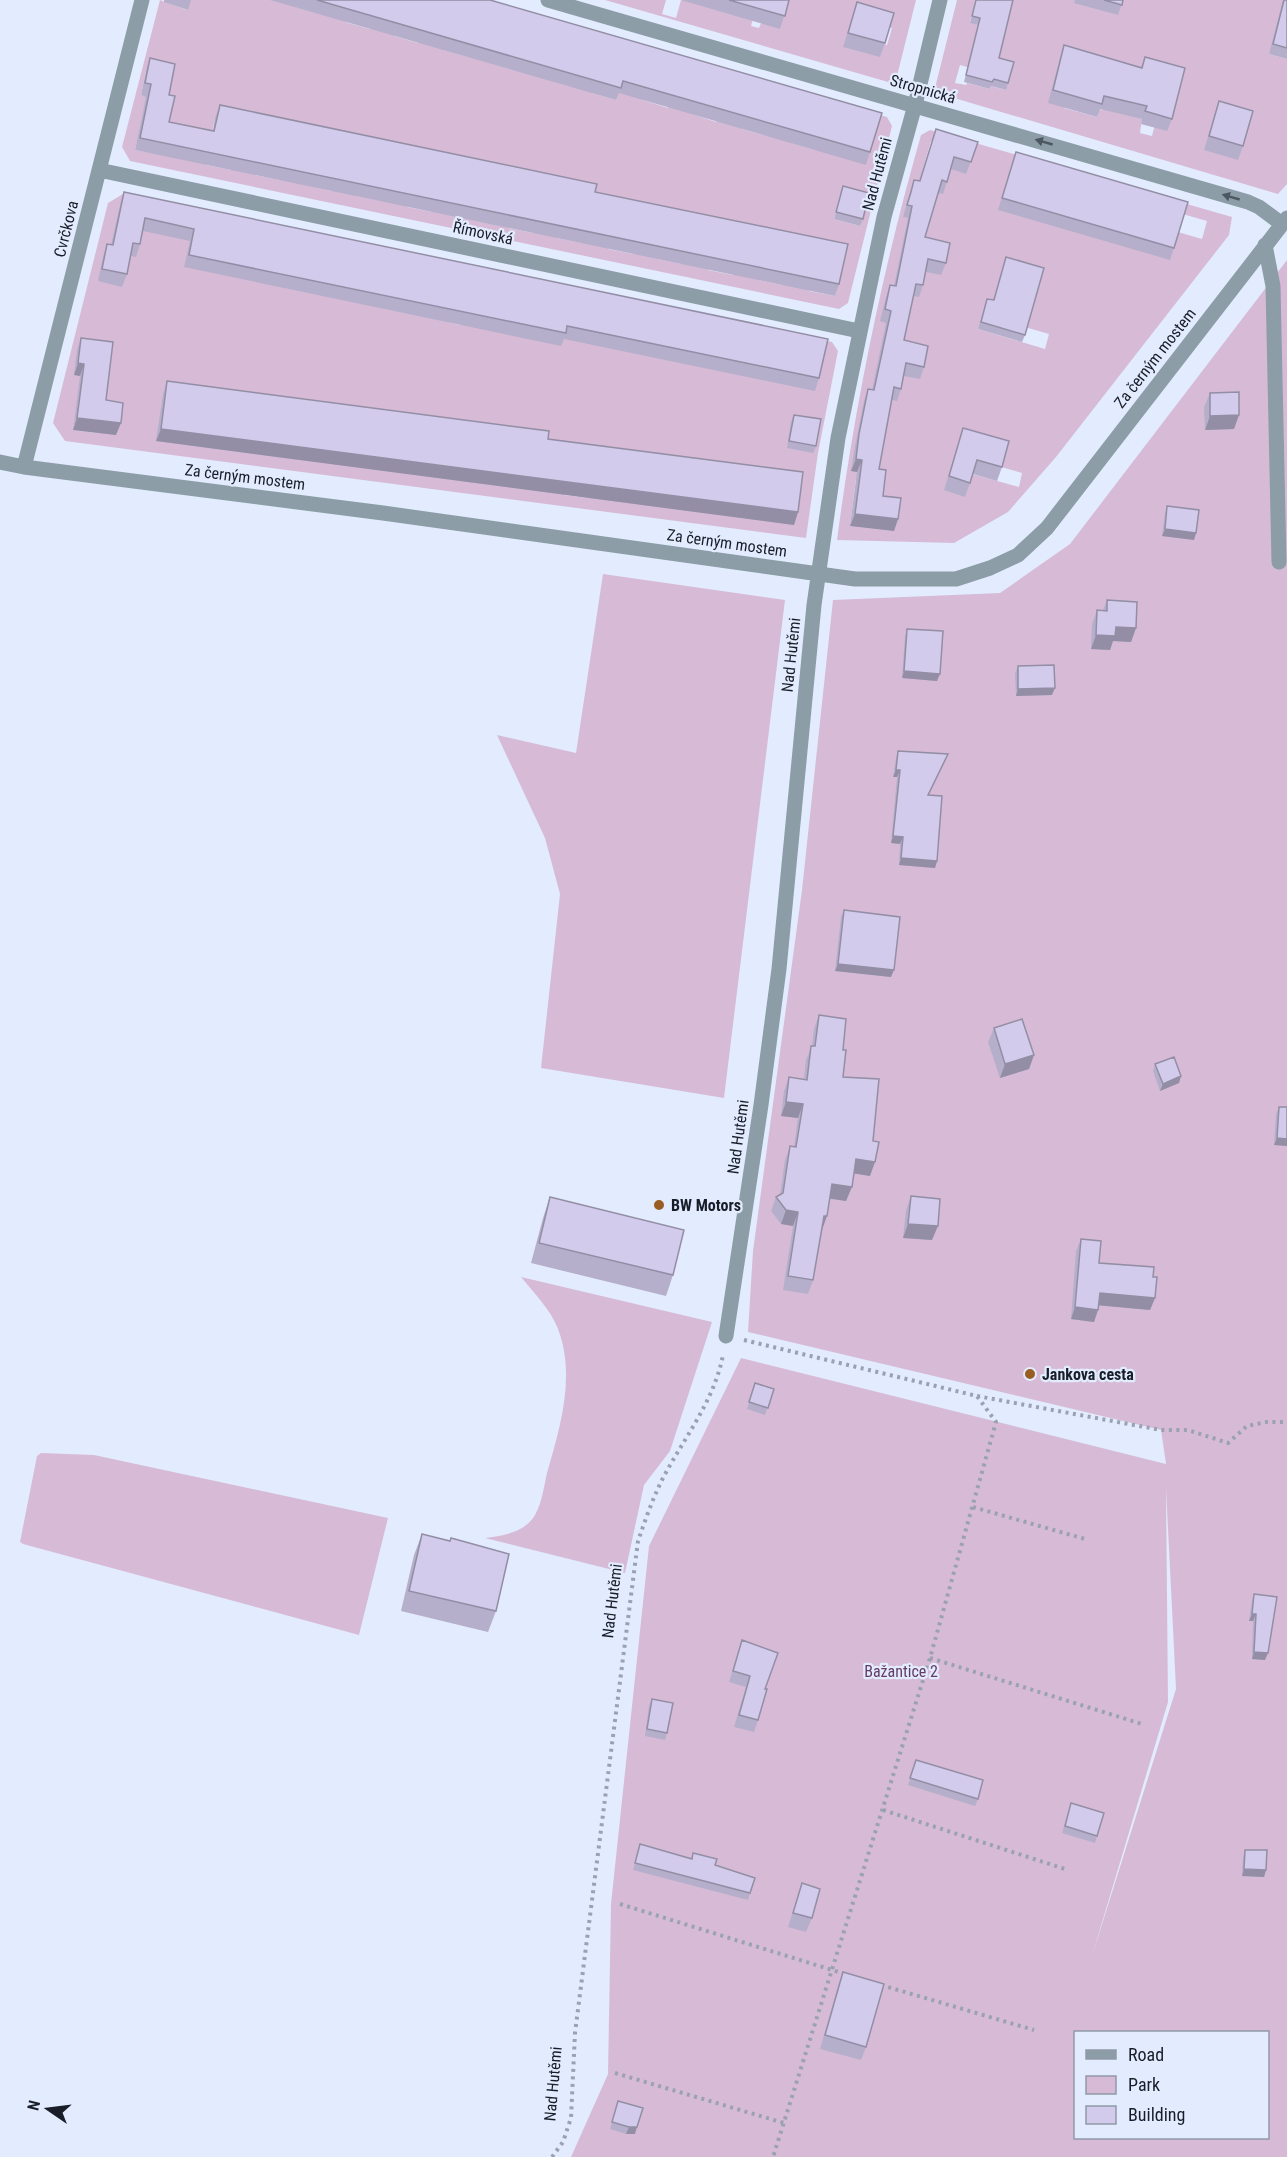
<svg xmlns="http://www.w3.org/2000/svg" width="1287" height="2157" viewBox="0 0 1287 2157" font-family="'Roboto Condensed',sans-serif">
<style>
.green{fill:#d7bbd6;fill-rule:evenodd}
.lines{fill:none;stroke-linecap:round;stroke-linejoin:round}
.path{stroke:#9aa2b1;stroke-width:4;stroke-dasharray:3 4.5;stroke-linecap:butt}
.minor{stroke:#8c9da7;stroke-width:15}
.wall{fill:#b5afcb}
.shaded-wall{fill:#938ea5}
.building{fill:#d2cbec;stroke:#938ea5;stroke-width:1.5}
.oneway{fill:#4c5761}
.poi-dot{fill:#9a5d21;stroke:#e2ecfe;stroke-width:2}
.labels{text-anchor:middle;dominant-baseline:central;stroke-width:4.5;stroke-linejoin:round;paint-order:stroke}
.street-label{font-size:16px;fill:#181d28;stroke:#e2ecfe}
.poi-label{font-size:16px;font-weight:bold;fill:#181d28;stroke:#e2ecfe;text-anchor:start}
.park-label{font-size:16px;fill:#653b65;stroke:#e2ecfe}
</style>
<rect width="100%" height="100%" fill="#e2ecfe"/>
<!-- green -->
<path class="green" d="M160 0 187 10 190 0H297L295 7 320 14 324 0H351L345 22 370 29 374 16 397 22 394 36 418 43 431 0H482L887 117 892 126 848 303 839 309 130 161 122 147ZM457 4 482 11 480 18 504 25 506 18 530 26 517 71 493 64 496 51 473 44 469 57 444 50ZM556 33 581 40 579 47 602 53 605 47 629 54 616 100 592 93 595 79 572 72 568 86 543 78ZM655 62 679 69 678 75 701 82 703 76 728 83 716 122 692 114 694 104 671 97 668 108 643 100ZM146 71 170 76 166 100H163L161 106 171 109 165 134 183 138 178 158 135 150 145 104 147 103 148 97 141 95ZM753 90 778 97 777 104 800 110 802 104 826 112 815 150 791 143 794 133 770 126 767 136 742 129ZM215 118 241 123 238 137 262 142 265 128 290 134 280 180 255 175 256 168 233 163 231 170 206 165ZM852 118 877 126 865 164 841 157ZM316 139 341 144 339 158 363 163 366 149 391 155 381 201 356 196 357 189 333 184 331 191 306 185ZM417 160 442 165 439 179 463 184 466 171 491 176 482 222 457 217V210L434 205 432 212 407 207ZM517 181 543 186 540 200 564 205 567 191 592 197 582 243 557 238 558 231 534 226 533 233 508 228ZM840 194 866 200 860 226 834 219ZM616 210 641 215 640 225 663 230 666 220 691 225 682 264 658 259 659 252 635 247 633 254 608 249ZM717 231 742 236 740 246 764 251 766 241 792 246 783 285 758 280 759 273 735 268 733 275 708 270ZM818 252 843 257 835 296 809 291Z
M605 0H666L662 14 676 18 681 0H696L754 15 751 26 759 28 761 23 787 0H916L895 84ZM852 16 892 28 887 45 884 44Z
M957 0H976L970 22 978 25 976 30 992 0H1287L1269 54 1287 59V184L1278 194 934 92ZM1143 61 1153 65 1154 128 1152 136 1140 133 1142 119 1129 115ZM960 65 970 68 1005 90 991 86 990 89 967 83 966 85 955 83ZM1111 82 1103 110 1099 109 1097 117 1064 108Z
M930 130 1232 217 1229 235 1056 457 1008 512 954 543 837 540C855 403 883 268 921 135ZM931 141 955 148 935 199 918 186ZM1158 207 1207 221 1202 239 1178 232ZM991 307 1007 322 1049 334 1045 349 978 329ZM1001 467 1022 473 1019 487 972 474ZM859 472 894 531 850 526 856 479Z
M123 194 832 342 838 351 818 453 806 538 65 441 53 423 108 203ZM295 241 310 293 285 288ZM470 278 460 325 435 319 414 301 411 314 386 309ZM81 376 98 433 73 430ZM569 455 589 498 564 495Z
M1287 260V2157H571L608 2074 611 1904 649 1546 741 1358 1166 1464 1161 1430 748 1332 753 1251 802 890 833 600 1000 593 1070 544ZM1166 1488 1176 1689 1092 1956 1168 1702ZM1076 2032H1268V2138H1076Z
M603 574 785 600 724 1098 541 1068 560 894 545 838 497 735 576 753Z
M521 1277 712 1322 670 1451 644 1485 625 1573 485 1538C503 1536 527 1532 536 1513 542 1502 544 1486 547 1473 560 1428 576 1376 558 1329 551 1310 534 1293 521 1277Z
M41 1453 94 1455 388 1518 359 1635 23 1544 20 1542 37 1456Z"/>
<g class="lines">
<!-- path -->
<path class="path" d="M744 1340 977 1396 996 1422 930 1658 773 2157
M977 1396 1161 1430H1188L1228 1443 1247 1426 1267 1422H1287
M973 1507 1085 1539
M930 1658 1142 1724
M883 1810 1068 1870
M620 1904 845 1974
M881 1985 1034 2030
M615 2073 784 2123
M552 2157 563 2142 571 2118 575 2033 638 1541C645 1521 652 1500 662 1480 683 1439 714 1402 723 1355"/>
<!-- minor -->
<path class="minor" d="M548 0 1248 202 1259 207 1282 224
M99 170 859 331
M1265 245 1273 286 1279 562
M0 462 24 467 383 513 855 579H956L990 568 1018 555 1047 528 1287 218
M24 467 142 0
M726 1336 761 1105 779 969 814 605 838 438 884 217 915 105 940 0"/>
</g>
<!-- wall -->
<path class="wall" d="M164 0H191L188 10 164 2Z
M270 0H490L870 152 866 165 619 93 616 100Z
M681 0H789L780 29Z
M976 0H1013L999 58 1008 83 1006 90 991 86 990 89 964 82 978 25 970 23Z
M1075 0H1123L1118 15 1074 3Z
M1283 0H1287V59L1269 54Z
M857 2 885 43 880 57 843 47Z
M1064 45 1141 67 1145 57 1172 119 1167 131 1141 124 1142 119 1100 109 1097 117 1048 103 1060 58Z
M150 58 169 95V122L213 131 215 118 220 105 595 192 839 284 835 296 135 150 146 97 141 95 146 71Z
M1219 101 1243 146 1238 160 1204 150Z
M936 129 978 142 966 174 951 169 943 194 938 193 925 237 946 263 941 275 926 272 923 285 919 297 913 296 904 340 924 367 920 379 904 376 901 389 897 401 892 400 879 469 883 496 898 519 894 531 850 526 857 472 851 471 855 446 864 401 868 389 872 390 886 323 880 321 886 297 890 285 894 286 908 218 903 217 910 192 914 180 919 181Z
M1016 152 1174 248 1170 260 998 210Z
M843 186 863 219 860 226 834 219Z
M124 192 819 378 815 391 564 339 561 346 184 267 190 241 143 231 140 244 136 257 131 256 127 274 122 287 98 281 103 257 107 244 111 245 120 205Z
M1006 257 1025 335 1022 342 978 329 987 299 993 300Z
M81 338 106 400 116 435 73 430 80 376 74 375 77 350Z
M167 381 548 439 798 512 794 525 156 441 163 394Z
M1210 393 1239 415 1234 429 1205 430 1204 407Z
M794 415 816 446 813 453 787 448 791 422Z
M963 428 1002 467 997 481 973 474 965 497 944 490Z
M1167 506 1196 533 1194 540 1162 536 1165 513Z
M1107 600 1136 628 1131 642 1113 641 1110 650 1091 649 1092 624 1097 610H1103Z
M907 629 937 681 902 678 905 636Z
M1018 666 1052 695 1016 696 1015 673Z
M898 751 945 761 929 795 937 861 935 868 899 865 900 844 891 843 897 777H893L896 758Z
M844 910 891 977 835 971 841 917Z
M819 1015 843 1050V1077L873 1141 870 1176 854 1173 846 1201 830 1199 822 1230 813 1280 808 1294 783 1290 793 1226 781 1224 771 1211 776 1197 780 1195 785 1160 790 1146 794 1147 798 1118 781 1116 784 1091 789 1077 804 1079 806 1060 812 1046 814 1029Z
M994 1028 1034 1055 1029 1069 1000 1078 988 1042Z
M1155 1064 1181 1076 1179 1083 1160 1091 1153 1071Z
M1279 1107H1287V1146L1274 1145 1276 1114Z
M911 1196 932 1240 903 1238 906 1210Z
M550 1197 673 1275 666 1296 531 1263 543 1218Z
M1081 1239 1099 1263 1153 1277 1155 1298 1150 1310 1099 1305 1094 1322 1071 1319 1076 1251Z
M755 1383 774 1389 765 1415 747 1409Z
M422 1534 496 1611 488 1632 401 1611 414 1555Z
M1254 1594 1265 1660 1252 1659 1253 1621H1249L1252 1601Z
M742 1640 765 1689 758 1720 754 1732 734 1727 746 1687 729 1682Z
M652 1699 667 1733 665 1740 645 1736 649 1706Z
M916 1760 978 1799 975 1806 908 1785Z
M1071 1803 1104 1813 1095 1843 1062 1833Z
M640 1844 691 1858 693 1853 715 1865 750 1893 748 1900 633 1870Z
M1245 1850 1266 1870 1264 1877 1242 1876 1243 1857Z
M802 1883 812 1918 806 1932 788 1927Z
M843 1972 866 2047 861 2060 820 2049 838 1986Z
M618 2101 635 2134H626L610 2129Z"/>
<!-- shaded-wall -->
<path class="shaded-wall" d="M78 363 84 364 80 376 74 375Z
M1239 415 1234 429 1205 430 1210 416Z
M77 418 121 423 116 435 73 430Z
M161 429 798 512 794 525 156 441Z
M856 459 862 460 857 472 851 471Z
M855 514 898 519 894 531 850 526Z
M1165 529 1196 533 1194 540 1162 536Z
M1116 627 1136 628 1131 642 1113 641 1110 650 1091 649 1096 635Z
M904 671 940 674 937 681 902 678Z
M1055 688 1052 695 1016 696 1018 689Z
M896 770H900L897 777H893Z
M893 836 903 837 900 844 891 843Z
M901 858 937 861 935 868 899 865Z
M838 964 894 970 891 977 835 971Z
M1034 1055 1029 1069 1000 1078 1005 1064Z
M1181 1076 1179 1083 1160 1091 1163 1084Z
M786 1102 803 1104 798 1118 781 1116Z
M1277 1138 1287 1139V1146L1274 1145Z
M856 1159 875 1162 870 1176 851 1173Z
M832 1184 852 1187 846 1201 827 1198Z
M786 1210 798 1212 793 1226 781 1224Z
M824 1216H827L822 1230H819Z
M908 1224 938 1226 932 1240 903 1238Z
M1100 1293 1155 1298 1150 1310 1095 1305Z
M1075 1307 1098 1310 1094 1322 1071 1319Z
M1252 1614H1256L1253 1621H1249Z
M1254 1652 1268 1653 1265 1660 1252 1659Z
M1244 1869 1266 1870 1264 1877 1242 1876Z
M629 2127H637L635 2134H626Z"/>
<!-- building -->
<path class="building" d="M317 0H490L882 113 870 152 623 81 621 88Z
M729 0H789L785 16Z
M976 0H1013L999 58 1014 62 1008 83 994 79 992 82 966 75 980 18 972 16Z
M1104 0H1123L1122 5Z
M1284 0H1287V48L1273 44Z
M857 2 894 13 885 43 848 33Z
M1064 45 1142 68 1145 57 1185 68 1172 119 1145 111 1147 106 1104 96 1102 104 1053 90Z
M150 58 175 64 169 95 175 96 169 122 214 131 220 105 597 184 595 192 848 244 839 284 140 138 151 84 145 83Z
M1219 101 1253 111 1243 146 1209 136Z
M936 129 978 142 971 162 954 157 947 182 942 180 925 237 950 243 946 263 928 259 923 285 916 284 904 340 928 346 924 367 906 363 901 389 894 387 879 469 886 470 883 496 901 498 898 519 855 514 862 460 856 459 859 434 868 389 874 390 891 311 885 309 890 285 896 286 912 206 907 205 911 192 914 180 920 181Z
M1016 152 1188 202 1174 248 1002 198Z
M843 186 869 193 863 219 836 212Z
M124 192 828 339 819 378 567 326 566 333 189 255 194 229 145 218 140 244 133 243 127 274 102 269 107 244 113 245Z
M1006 257 1044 268 1025 335 981 322 987 299 994 300Z
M81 338 113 342 106 400 123 403 121 423 77 418 84 364 78 363Z
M167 381 549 431 548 439 803 472 798 512 161 429Z
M1239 392V415L1210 416V393Z
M794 415 821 419 816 446 789 441Z
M963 428 1009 441 1002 467 977 460 970 483 949 476Z
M1167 506 1199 510 1196 533 1165 529Z
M1107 600 1137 602 1136 628 1116 627 1115 636 1096 635 1097 610 1107 611Z
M907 629 943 631 940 674 904 671Z
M1054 665 1055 688 1018 689V666Z
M898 751 948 754 928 795 942 796 937 861 901 858 903 837 893 836 900 770H896Z
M844 910 900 917 894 970 838 964Z
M819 1015 846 1019 843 1050H846L843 1077 879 1079 873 1141 879 1142 875 1162 856 1159 852 1187 832 1184 827 1216H824L813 1280 788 1276 798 1212 786 1210 776 1197 783 1193 790 1146 796 1147 803 1104 786 1102 789 1077 807 1080 811 1046H815Z
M1022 1019 1034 1055 1005 1064 994 1028Z
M1174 1057 1181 1076 1163 1084 1155 1064Z
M1279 1107H1287V1139L1277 1138Z
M911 1196 940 1199 938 1226 908 1224Z
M550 1197 684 1230 673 1275 539 1243Z
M1081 1239 1101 1241 1099 1263 1154 1267 1153 1277H1157L1155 1298 1100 1293 1098 1310 1075 1307Z
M755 1383 774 1389 768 1408 749 1402Z
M422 1534 450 1541 451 1538 509 1554 496 1611 409 1591Z
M1254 1594 1277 1597 1268 1653 1254 1652 1256 1614H1252Z
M742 1640 778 1653 765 1689H767L758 1720 739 1715 750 1676 733 1671Z
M652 1699 673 1703 667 1733 647 1729Z
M916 1760 983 1780 978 1799 910 1778Z
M1071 1803 1104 1813 1097 1836 1065 1826Z
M640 1844 692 1859 693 1853 717 1859 715 1865 755 1878 750 1893 635 1863Z
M1245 1850H1267L1266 1870 1244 1869Z
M802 1883 820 1889 812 1918 793 1913Z
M843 1972 884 1984 866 2047 825 2035Z
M618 2101 643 2108 637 2127H629L612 2122Z"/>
<!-- one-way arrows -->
<defs><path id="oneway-solid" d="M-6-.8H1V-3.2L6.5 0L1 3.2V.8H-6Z" transform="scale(1.5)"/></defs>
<g class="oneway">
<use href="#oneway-solid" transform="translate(1044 142) rotate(-164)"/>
<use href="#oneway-solid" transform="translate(1231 197) rotate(-164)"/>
</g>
<!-- markers -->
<g class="poi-dot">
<circle cx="659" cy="1205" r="6"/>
<circle cx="1030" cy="1374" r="6"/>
</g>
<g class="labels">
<!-- street labels -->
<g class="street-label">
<text transform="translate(923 89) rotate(16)">Stropnická</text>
<text transform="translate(877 174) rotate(-75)">Nad Hutěmi</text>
<text transform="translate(66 229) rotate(-76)">Cvrčkova</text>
<text transform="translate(483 233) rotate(12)">Římovská</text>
<text transform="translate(1155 358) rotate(-52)">Za černým mostem</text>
<text transform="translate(245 477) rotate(7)">Za černým mostem</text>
<text transform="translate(727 543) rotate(8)">Za černým mostem</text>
<text transform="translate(791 655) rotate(-84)">Nad Hutěmi</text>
<text transform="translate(738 1137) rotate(-82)">Nad Hutěmi</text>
<text transform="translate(612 1601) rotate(-83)">Nad Hutěmi</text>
<text transform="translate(553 2084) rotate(-85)">Nad Hutěmi</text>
</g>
<!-- poi labels -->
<g class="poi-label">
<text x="671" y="1205">BW Motors</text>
<text x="1042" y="1374">Jankova cesta</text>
</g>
<!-- park labels -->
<g class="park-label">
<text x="901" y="1671">Bažantice 2</text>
</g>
</g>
<!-- legend -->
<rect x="1074" y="2031" width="195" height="108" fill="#e2ecfe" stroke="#9199a8" stroke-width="1.5"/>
<rect x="1086" y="2050" width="30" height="9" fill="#8c9da7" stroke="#9199a8" stroke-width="1.5"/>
<text x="1128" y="2061" font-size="18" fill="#181d28">Road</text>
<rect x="1086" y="2076" width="30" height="18" fill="#d7bbd6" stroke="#9199a8" stroke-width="1.5"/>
<text x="1128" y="2091" font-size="18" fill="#181d28">Park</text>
<rect x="1086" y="2106" width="30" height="18" fill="#d2cbec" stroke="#9199a8" stroke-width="1.5"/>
<text x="1128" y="2121" font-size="18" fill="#181d28">Building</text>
<!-- north arrow -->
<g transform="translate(48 2109) rotate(284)" stroke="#e2ecfe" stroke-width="4.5" paint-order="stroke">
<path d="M0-4.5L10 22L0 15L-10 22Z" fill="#181d28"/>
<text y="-9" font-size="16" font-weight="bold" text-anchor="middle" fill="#181d28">N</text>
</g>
</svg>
